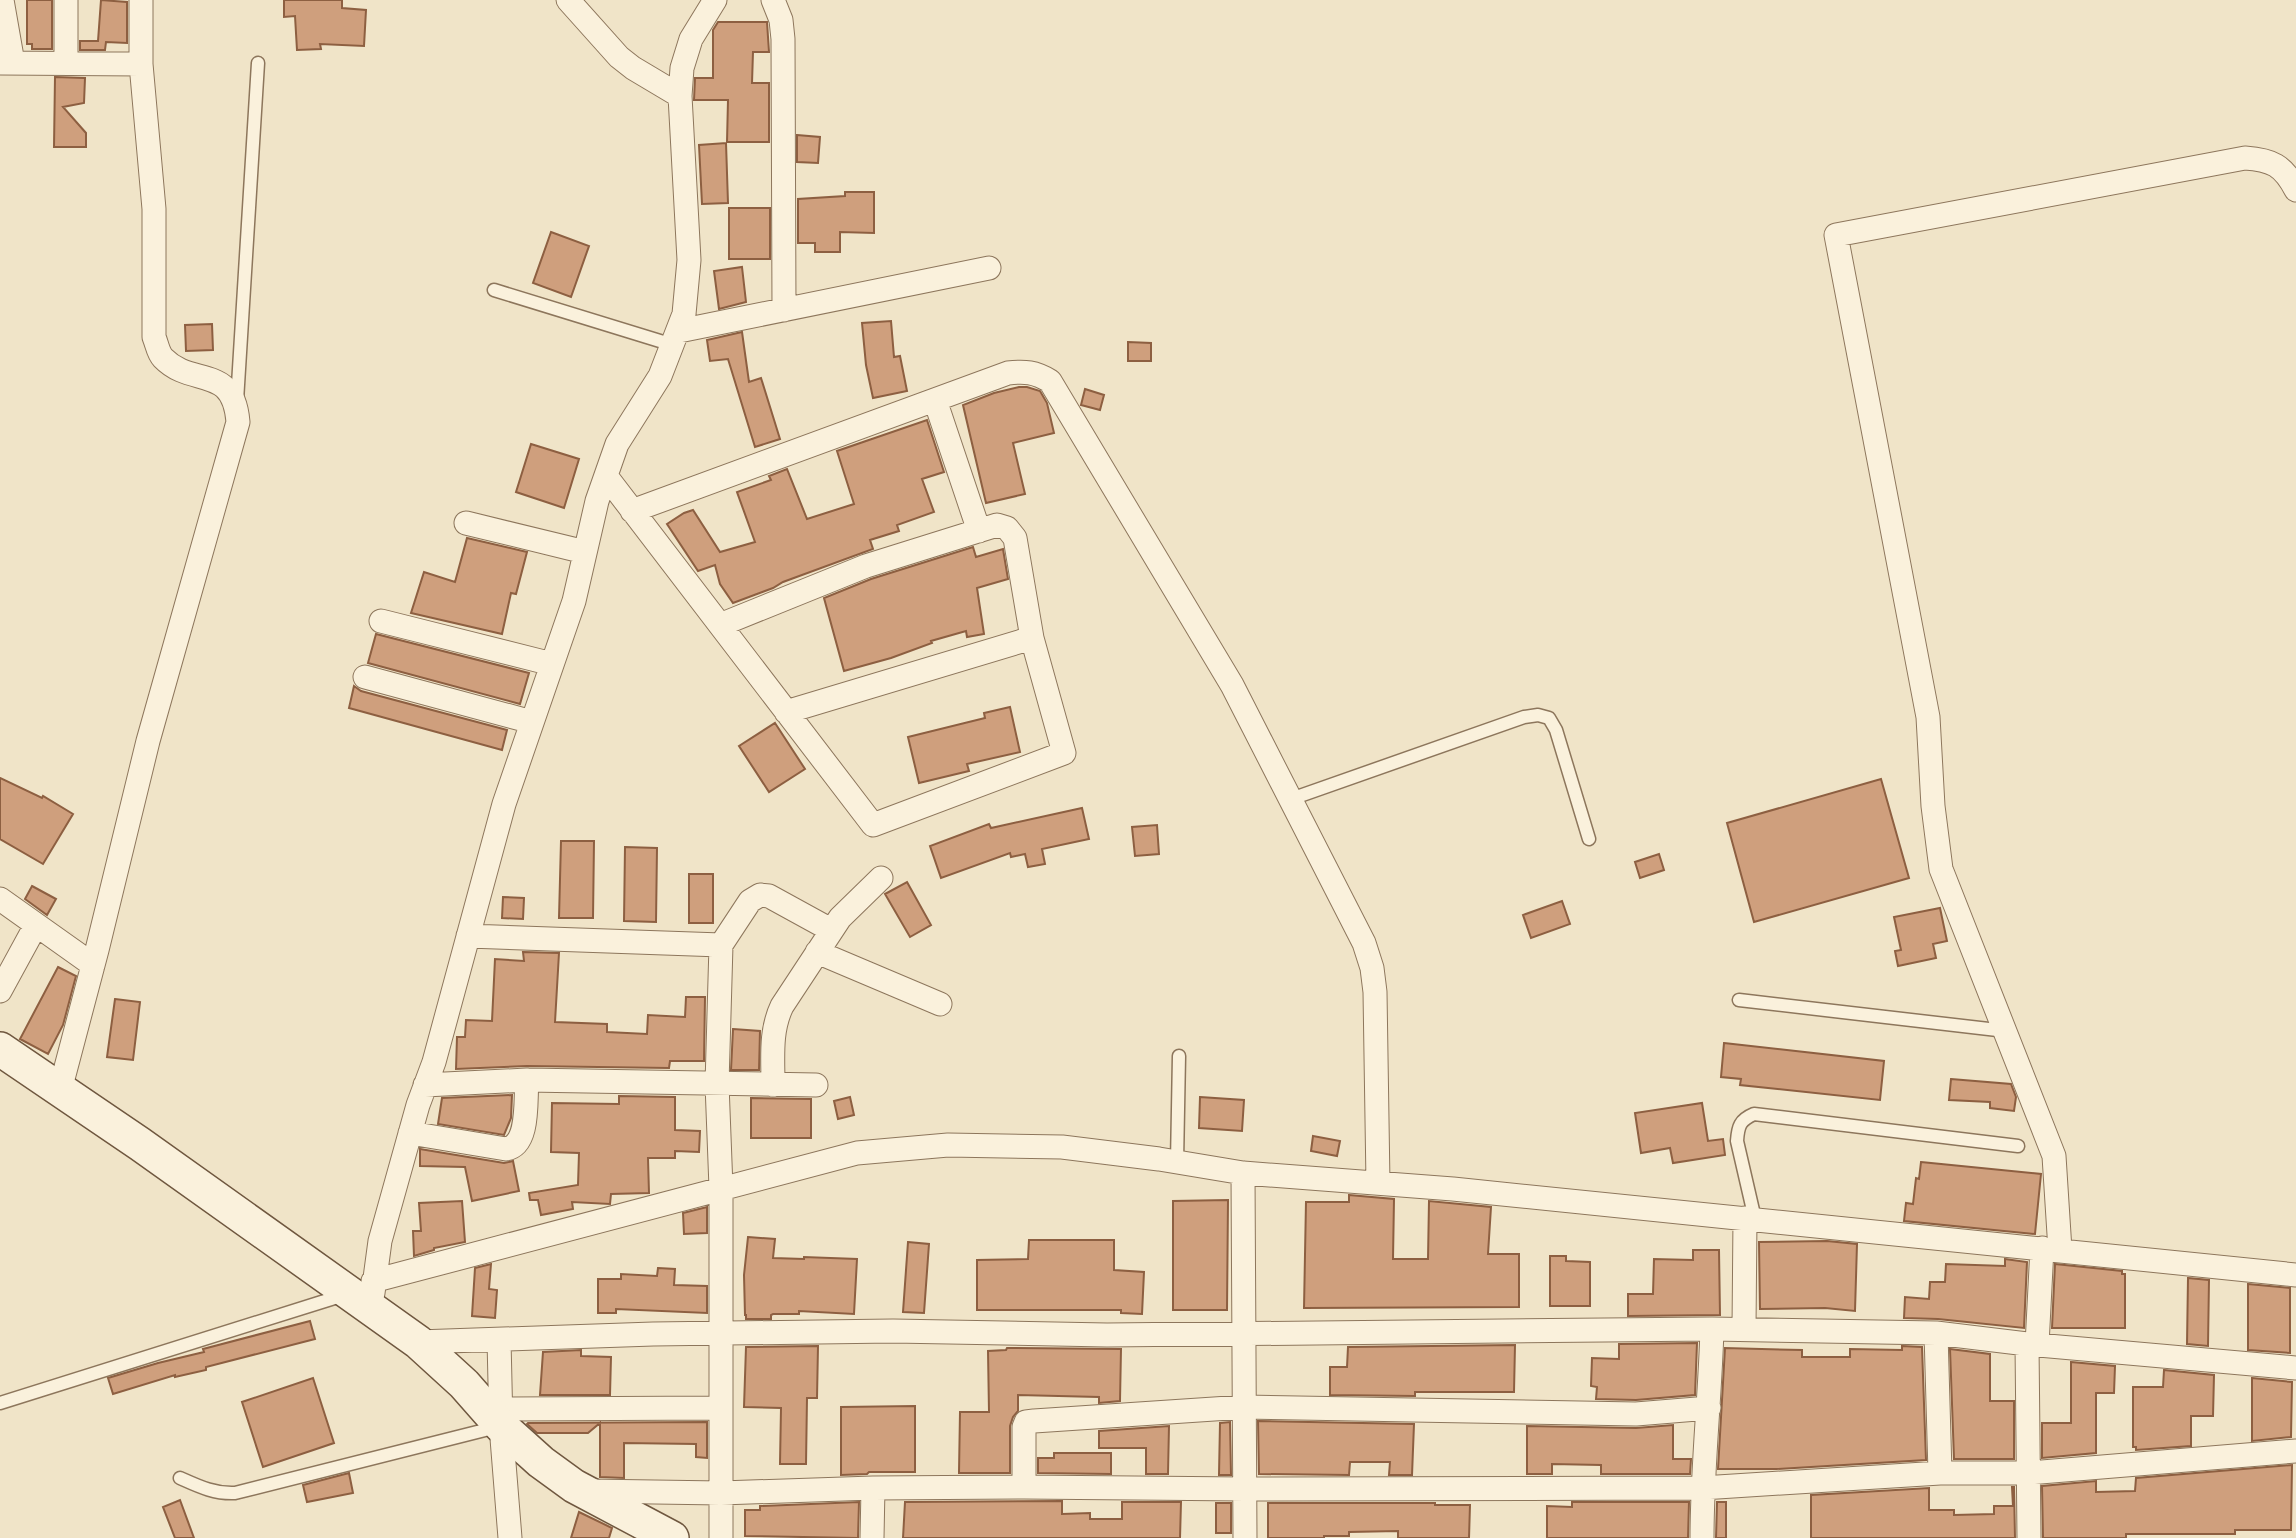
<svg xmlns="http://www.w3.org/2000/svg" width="2296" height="1538" viewBox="0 0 2296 1538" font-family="Literata,serif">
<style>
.building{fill:#cf9f7d;stroke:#8d5f41;stroke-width:2}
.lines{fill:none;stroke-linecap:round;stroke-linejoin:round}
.lane-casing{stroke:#8d765c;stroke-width:15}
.street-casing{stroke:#8d765c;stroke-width:25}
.secondary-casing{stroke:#6f573f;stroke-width:36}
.lane{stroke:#faf1dc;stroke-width:12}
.street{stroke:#faf1dc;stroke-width:23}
.secondary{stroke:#faf1dc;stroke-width:33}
</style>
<rect width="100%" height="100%" fill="#f0e4c8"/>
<!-- building -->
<path class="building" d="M27 0H52V49H32V44H27Z
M101 0 127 2V43L106 42 105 50H80V41H98Z
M284 0H342V8L366 10 364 46 320 44 321 49 297 50 295 16 284 17Z
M718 22H767L769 52H753L752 83H769V142H727L728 100H694L695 78H713V30Z
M55 77 85 78 84 103 63 107 86 133V147H54Z
M797 135 820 137 818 163 797 162Z
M726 143 728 203 702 204 699 145Z
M845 192H874V233L840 232V252H815V243H798V199L845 196Z
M729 208H770V259H729Z
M551 232 589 246 571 297 533 283Z
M742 267 746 302 719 309 714 271Z
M891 321 894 357 900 356 907 391 873 398 866 365 862 323Z
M212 324 213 350 186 351 185 325Z
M742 332 749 382 761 378 780 439 755 447 728 359 710 361 707 340Z
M1128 342 1151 343V361H1128Z
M1019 387H1027L1040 391 1047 403 1054 433 1013 443 1025 494 986 503 963 405 994 393Z
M1085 389 1104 395 1100 410 1081 405Z
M927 420 944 472 922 479 934 512 897 525 899 531 870 540 873 549 783 582 773 588 733 603 720 584 715 565 698 571 667 524 684 513 693 510 720 552 755 542 737 492 771 480 769 476 787 469 807 519 854 504 837 451Z
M531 444 579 459 564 508 516 492Z
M467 538 527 552 516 594 511 593 502 634 411 613 424 572 455 582Z
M973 547 976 557 1003 549 1008 579 977 588 984 634 967 637 966 631 931 641 932 643 891 658 844 671 824 598 871 579Z
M376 634 529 673 520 704 368 663Z
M354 686 361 691 507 730 502 750 349 708Z
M1010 707 1020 752 967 764 969 771 919 783 908 737 985 718 984 713Z
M775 723 805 769 769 792 739 746Z
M0 778 42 798 43 796 73 814 43 864 0 839Z
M1881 779 1909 878 1754 922 1727 823Z
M1082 808 1089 839 1042 849 1045 864 1028 867 1025 854 1011 857 1010 853 941 878 930 846 989 824 991 828Z
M1157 825 1159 854 1135 856 1132 827Z
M561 841H594L593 918H559Z
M625 847 657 848 656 922 624 921Z
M1659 854 1664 870 1640 878 1635 862Z
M689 874H713V923H689Z
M907 882 931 925 910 937 885 894Z
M32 886 56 899 47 915 25 899Z
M503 897 524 898 523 919 502 918Z
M1562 901 1570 924 1531 938 1523 915Z
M1940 908 1947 941 1933 944 1936 958 1898 966 1895 951 1901 950 1894 917Z
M523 952 559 953 555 1022 607 1024V1032L647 1034 648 1015 685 1017 686 997H705L704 1061H670L669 1068 527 1066 456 1069 457 1037H465L466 1020 492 1021 495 959 524 961Z
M58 967 76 976 63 1025 48 1054 20 1039Z
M115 999 140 1002 133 1060 107 1057Z
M733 1029 760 1031 759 1070H731Z
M1724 1043 1884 1061 1880 1100 1740 1085 1741 1079 1721 1077Z
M1951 1079 2011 1084 2016 1097 2014 1111 1990 1108V1102L1949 1100Z
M512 1095 511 1118 504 1135 438 1124 442 1098Z
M619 1096 675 1097V1130L700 1131 699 1152 675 1151V1158H648L649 1193 611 1194 610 1204 572 1202 573 1209 541 1215 538 1200H530L529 1193 578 1185 579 1153 551 1152 552 1103 619 1104Z
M850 1097 854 1115 838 1119 834 1101Z
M1200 1097 1244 1100 1242 1131 1199 1128Z
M751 1098 811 1099V1138H751Z
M1702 1103 1708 1141 1723 1139 1725 1155 1673 1163 1670 1148 1641 1153 1635 1113Z
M1313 1136 1340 1141 1337 1156 1311 1151Z
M420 1149 504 1163 513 1161 519 1191 472 1201 465 1167 420 1166Z
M1921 1162 2041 1174 2035 1234 1904 1221 1906 1203 1913 1204 1916 1178 1919 1179Z
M1349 1195 1394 1199 1393 1259H1428L1429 1201 1491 1207 1488 1254H1519V1307L1304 1308 1306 1202H1349Z
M1228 1200 1227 1310H1173V1201Z
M462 1201 465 1242 434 1248V1250L414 1256 413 1231H421L419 1203Z
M707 1207V1233L684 1234 683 1213Z
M748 1237 775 1239 773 1258 804 1259V1257L857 1259 854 1314 799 1311V1314H773L771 1315V1319H746V1315H745L744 1275Z
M1029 1240H1114V1270L1144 1272 1142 1314 1121 1313V1310H977V1260L1028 1259Z
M1827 1241 1857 1244 1855 1311 1825 1308 1760 1309 1759 1242Z
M908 1242 929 1244 924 1313 903 1312Z
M1693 1250H1719L1720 1315 1628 1316V1294H1653L1654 1259 1693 1260Z
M1550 1256H1566V1261L1590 1262V1306H1550Z
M2005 1259 2027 1262 2024 1328 1938 1319 1904 1318 1905 1297 1929 1299 1930 1282H1945L1946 1264 2005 1266Z
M491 1264 489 1289 497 1290 495 1318 472 1316 475 1268Z
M2055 1264 2122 1271V1274H2125V1328H2052Z
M658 1268 675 1269 674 1285 707 1286V1313L616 1309V1313H598V1279H621V1274L657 1276Z
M2188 1278 2209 1280 2208 1346 2187 1344Z
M2248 1284 2290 1288V1353L2248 1350Z
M310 1321 315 1339 206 1367V1370L175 1377V1375L113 1394 108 1378 158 1363 204 1352 203 1349Z
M1697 1343 1695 1395 1636 1400 1596 1399 1597 1387 1591 1386 1592 1358 1619 1359V1344Z
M1515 1345 1514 1392H1415V1396L1330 1395V1367H1347L1348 1347Z
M818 1346 817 1398H807L806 1464H780L781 1408 744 1407 746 1347Z
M1902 1346 1922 1347 1926 1460 1776 1469H1718L1725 1348 1802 1350V1357H1850V1349L1902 1350Z
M1007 1348 1121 1349 1120 1401 1099 1403V1397L1018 1395V1411L1013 1417 1010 1426V1473H959L960 1412H989L988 1351 1006 1350Z
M1950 1349 1990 1354V1401H2014V1459H1954Z
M581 1350V1356L611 1357 610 1395H540L543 1352Z
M2071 1362 2115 1366 2114 1393H2096V1453L2042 1458V1423H2071Z
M2164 1370 2214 1375 2213 1416H2191V1446L2136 1450V1447H2133V1387H2163Z
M313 1378 334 1443 263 1467 242 1402Z
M2252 1378 2292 1382 2291 1437 2252 1441Z
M915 1406V1472H869L867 1474 841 1475V1407Z
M1258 1421 1414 1424 1412 1475H1389L1390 1462H1350L1349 1475 1259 1474Z
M707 1422V1458L696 1457V1444L624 1443V1478L600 1477V1423L588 1433H537L527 1424 528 1423Z
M1230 1422 1231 1475H1219L1220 1423Z
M1673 1425V1459H1691L1690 1474H1601V1465L1552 1464V1474H1527V1426L1636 1428Z
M1169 1426 1168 1474H1146V1448H1099V1431Z
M1054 1453H1111V1474L1038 1473V1458H1054Z
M2292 1465 2291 1530H2235V1534H2126V1538H2043L2042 1486 2096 1481V1492L2135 1491 2136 1478Z
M349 1473 353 1493 307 1502 303 1485Z
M2012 1487H2014L2015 1538H1811V1495L1929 1488V1510H1954V1515L1994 1514V1506H2013Z
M180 1500 194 1538H175L163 1507Z
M1062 1501V1514L1090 1513V1519H1122V1502H1181L1180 1538H903L905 1502Z
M859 1502 858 1538 745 1536V1510H760V1506Z
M1572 1502H1689L1688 1538H1547V1506L1572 1507Z
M1717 1502H1726V1538H1716Z
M1216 1503H1231V1533H1216Z
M1268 1503H1435V1505H1470L1469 1538H1398V1531L1349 1532V1536H1324V1538H1268Z
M579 1512 612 1528 609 1538H571Z"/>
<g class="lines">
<defs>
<path id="lane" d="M494 290 673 345
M237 401 258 63
M1291 799 1524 717 1538 715 1549 718 1556 730 1589 839
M1739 1000 2006 1031
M1177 1162 1179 1056
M1755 1219 1737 1141C1738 1126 1740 1120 1754 1114L2018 1146
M0 1403 344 1295
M180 1478C198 1486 214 1494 235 1493L497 1427"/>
<path id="street" d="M2 0 13 63
M66 0V63
M568 0 619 57 633 68 680 96
M773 0 781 20 783 39 784 310
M0 63 141 64V0
M679 331 989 268
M935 400 979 531
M606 476 873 825 1064 753 1032 638 786 712
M632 511 1008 373C1025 371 1035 372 1050 381L1232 685 1364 943 1372 968 1375 992 1378 1183
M466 523 585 552
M381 621 552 664
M720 625 866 566 997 525 1007 528 1015 538 1032 638
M365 677 532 722
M0 899 93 965
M468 936 721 945 717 1084 721 1188V1538
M721 945 750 901 760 895 769 896 831 930
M817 952 940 1004
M0 991 36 925
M425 1085 527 1080 816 1085
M773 1085C773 1057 770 1031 782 1006L840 918 881 878
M60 1090 97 950 148 741 238 422C233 363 192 388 163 358 158 353 157 344 154 337V209L141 64
M410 1133 506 1149C530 1145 525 1100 527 1080
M1243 1173 1245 1538
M2060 1250 2054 1156 1941 869 1933 806 1928 717 1836 235 2245 158C2272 160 2283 165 2296 190
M373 1281 857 1153 948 1145 1062 1147 1159 1159 1243 1173 1453 1189 2296 1275
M373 1293 380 1241 418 1105 434 1062 504 804 574 601 597 501 617 444 660 376 684 314 689 260 680 96 682 68 691 39 715 0
M1744 1329 1745 1218
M1936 1333 1940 1473
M499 1340 501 1426 510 1538
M418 1342 653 1334 893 1331 1107 1335 1712 1329
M2037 1345 2042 1248
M501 1409 721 1408
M1024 1487V1427L1026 1422 1034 1421 1244 1407 1636 1414 1709 1408
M588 1491 721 1493 873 1488 1024 1487 1245 1489 1702 1488 1940 1473H2029L2296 1451
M872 1538 873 1488
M1702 1538C1702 1468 1710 1399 1712 1329L1936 1333 2027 1344
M2029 1538 2027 1344 2296 1368"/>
<path id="secondary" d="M0 1049 140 1144 418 1342 464 1384 501 1426 541 1462 574 1486 672 1538"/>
</defs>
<!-- lane casing -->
<use href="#lane" class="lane-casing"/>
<!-- street casing -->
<use href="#street" class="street-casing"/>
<!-- secondary casing -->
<use href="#secondary" class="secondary-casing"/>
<!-- lane -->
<use href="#lane" class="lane"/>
<!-- street -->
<use href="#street" class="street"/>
<!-- secondary -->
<use href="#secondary" class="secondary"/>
</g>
</svg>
